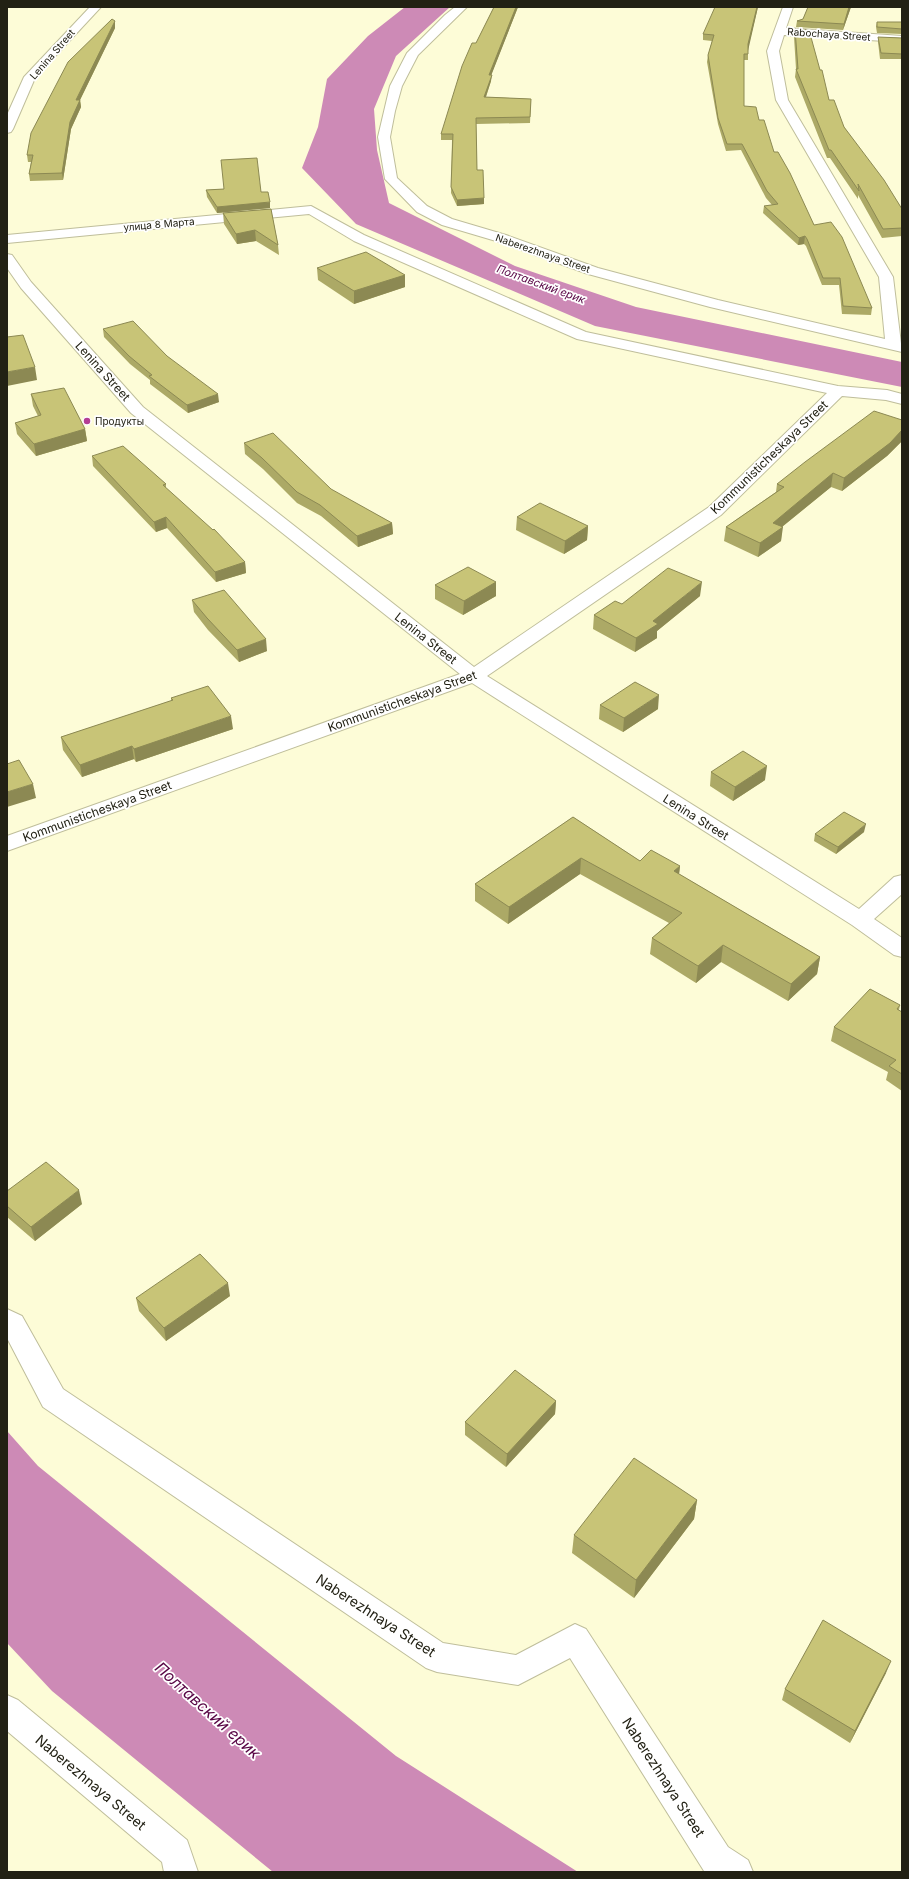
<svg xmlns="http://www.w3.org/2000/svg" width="909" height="1879" viewBox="0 0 909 1879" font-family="Inter,sans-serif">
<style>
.water{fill:#cd8ab6}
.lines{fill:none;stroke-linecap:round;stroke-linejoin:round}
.minor-casing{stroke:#bfbe9b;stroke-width:2}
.minor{fill:#fff;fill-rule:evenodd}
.wall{fill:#aca966}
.shaded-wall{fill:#8c8953}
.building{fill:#c8c477;stroke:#8c8953}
.poi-dot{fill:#b43e94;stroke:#fff;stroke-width:1.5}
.labels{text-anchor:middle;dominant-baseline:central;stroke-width:3.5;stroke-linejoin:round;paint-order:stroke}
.far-street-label{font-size:10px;fill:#222114;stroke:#fff}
.far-poi-label{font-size:10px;fill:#222114;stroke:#fff;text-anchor:start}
.far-water-label{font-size:11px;font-style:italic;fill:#580645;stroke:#fff}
.street-label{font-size:12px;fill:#222114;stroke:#fff}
.near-street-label{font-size:14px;fill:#222114;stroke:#fff}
.near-water-label{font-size:16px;font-style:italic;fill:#580645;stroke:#fff}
</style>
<rect width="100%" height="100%" fill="#fdfcd7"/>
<!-- water -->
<path class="water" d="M405 7H450L396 56 374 109 377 150 389 203 515 266 636 307 902 362V387L595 326 356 224 302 168 318 127 327 79 368 36Z
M7 1431 38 1466 396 1756 578 1872H273L52 1691 7 1643Z"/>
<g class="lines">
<defs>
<path id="minor" d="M90 7H101L35 78 13 129 11 132 7 133V115L24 77Z
M455 7H467L418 55 402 86 395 111 390 137 397 178 427 206 452 219 506 235 598 268 718 300 885 339 879 277 776 100 767 51 783 7H793L786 28 902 36V42L784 35 779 51 788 100 893 277 902 352 710 307 588 274 496 241 442 225 417 212 385 179 378 137 390 86 407 53 445 15Z
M311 206 364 235 586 332 838 386 887 390 902 394V404L886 400 842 396 721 515 487 676 859 909 894 877 902 875V894L874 919 902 938V957L894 955 852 925 472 683 7 851V836L460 674 131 413 21 288 7 268V254L12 255 31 282 143 407 474 667 709 507 827 393 577 339 354 241 309 214 7 243V235Z
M7 1309 22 1316 63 1389 443 1643 516 1655 575 1624 586 1629 728 1847 748 1860 753 1872 704 1871 570 1658 518 1685 437 1672 426 1668 43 1407 7 1338Z
M7 1695 18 1700 187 1840 198 1872H164L162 1862 7 1731Z"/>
</defs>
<!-- minor casing -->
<use href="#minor" class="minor-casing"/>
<!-- minor -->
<use href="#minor" class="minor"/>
</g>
<!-- wall -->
<path class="wall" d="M494 7H518L491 75V81L486 97 531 99 530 123 476 124 477 170 484 204 457 206 451 193 452 140H441V134L476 43Z
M758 7 748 48V60H744V106L759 120 774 152 814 225 872 308 871 315 842 314 839 285H822L806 246 804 244 798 245 763 213 764 206 772 205 766 198 741 150 726 151 718 124 707 62 708 55 712 41 703 40V34Z
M808 7H851L843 30 796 27 797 21 803 19Z
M115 21V28L80 100 81 107 71 129 63 180 30 181 29 174 31 162H28L27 155Z
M877 22H902V34L877 33 876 27Z
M795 29 829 100 844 127 902 209V236L882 238 858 195V199L830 158H827L795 77 796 69 794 37Z
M878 37 902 38V59H880L878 42Z
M224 189 261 192 270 208 217 213 207 197 206 190Z
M271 209 278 245 279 255 256 241 237 244 224 224 223 213Z
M317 268 405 275V287L354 304 318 280Z
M103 329 167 356 219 402 188 413 150 384V380L130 364 104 337Z
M31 394 85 429 87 441 36 456 17 434 15 423 38 416 33 406Z
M902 420V441L887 456 842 491 831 487 782 527 781 541 758 557 724 541 726 527 776 492 777 484Z
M244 443 392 523 393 534 358 547 321 516 297 503 263 469 245 454Z
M92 456 166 484V488L245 562 246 573 216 582 167 528 156 532 93 466Z
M517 517 588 526 587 540 564 554 516 530Z
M496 582V596L463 615 435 599V585Z
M700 596 657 631V638L635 652 593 629 594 615 622 604Z
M192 600 267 651 239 662 208 630 194 612Z
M171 698 233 729 136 762 134 759 82 777 63 750 61 737 171 701Z
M600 705 658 709 623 732 599 719Z
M711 772 765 780 733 801 710 786Z
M573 817 640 861 680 866 679 874 820 957 817 974 788 1001 721 962 696 983 650 954 652 938 669 923 580 874 508 924 475 901V884Z
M864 832 836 854 814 841 815 834Z
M900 1005 899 1010 902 1012V1091L886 1080 888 1072 831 1041 834 1027Z
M7 1191 82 1204 35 1241 7 1217Z
M230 1296 166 1341 139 1311 136 1298Z
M556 1401 555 1414 506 1467 465 1435V1422Z
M697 1500 694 1519 634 1598 572 1553 574 1535Z
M886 1673 850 1743 782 1700 785 1689Z"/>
<!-- shaded-wall -->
<path class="shaded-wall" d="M516 7H518L489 81V75Z
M757 7H758L748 51V44Z
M849 7H851L843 30 844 24Z
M115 21V28L80 100 81 107 71 129 63 180 62 173 70 122 76 100Z
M492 75 491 81 484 102V97Z
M484 198V204L457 206V200Z
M270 202V208L217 213V207Z
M255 230 256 241 237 244 236 234Z
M805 236 804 244 798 245 799 238Z
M405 275V287L354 304V291Z
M35 367 37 380 7 386V372Z
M218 394 219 402 188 413 187 405Z
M85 429 87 441 36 456 34 444Z
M902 430V441L887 456 842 491 844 478Z
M833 473 831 487 778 530 783 527 781 541 758 557 760 543 773 523Z
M166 517 167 528 156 532 154 522Z
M392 523 393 534 358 547 357 536Z
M588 526 587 540 564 554 565 541Z
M245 562 246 573 216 582 215 572Z
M496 582V596L463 615 464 601Z
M702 582 700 596 657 631V638L635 652 636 638 653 621Z
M266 639 267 651 239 662 237 650Z
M659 695 658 709 623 732 624 718Z
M231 716 233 729 136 762 134 749Z
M132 746 134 759 82 777 80 765Z
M767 766 765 780 733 801 735 787Z
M33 784 36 798 7 807V792Z
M866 824 864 832 836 854 838 847Z
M581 858 580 874 508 924 509 907Z
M680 866 678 882 674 871Z
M723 945 721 962 696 983 698 966Z
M820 957 817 974 788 1001 791 984Z
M79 1190 82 1204 35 1241 31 1227Z
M228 1283 230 1296 166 1341 164 1328Z
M556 1401 555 1414 506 1467 507 1454Z
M697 1500 694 1519 634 1598 636 1580Z
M891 1661 886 1673 850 1743 855 1731Z"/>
<!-- building -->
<path class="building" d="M494 7H516L489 75H492L484 97 531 99 530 117 476 118 477 170H483L484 198 457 200 451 187 453 134H441L462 66 472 43H476Z
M715 7H757L748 44V54H744V106L756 107 759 120H764L774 152H778L790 173 814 225 831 222 842 237 872 308 843 306 840 278H823L807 239 805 236 799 238 764 206 778 204 767 191 742 144H727L718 118 708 55 714 35 703 34Z
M808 7H849L844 24 797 21 803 19Z
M112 19 115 21 76 100H80L70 122 62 173 29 174 33 155H27L31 133 68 62Z
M877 22H902V29L877 27Z
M795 29 809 30 820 70H822L829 100H834L844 127 884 180 902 209V228L883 229 858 184 859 191 831 150H829L796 69H798Z
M878 37 902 38V54L881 53Z
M257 158 261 192H268L270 202 217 207 206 190 224 189 221 160Z
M271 209 278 245 255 230 236 234 223 213Z
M366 252 405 275 354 291 317 268Z
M133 321 167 356 218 394 187 405 149 376 152 375 129 356 103 329Z
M23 335 35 367 7 372V337Z
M64 388 85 429 34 444 15 423 41 415 31 394Z
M874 411 902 420V430L890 443 844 478 833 473 773 523 783 527 760 543 726 527 784 487 777 484 805 462Z
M273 433 331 489 392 523 357 536 320 505 297 492 262 458 244 443Z
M123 446 166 484 163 485 213 530 214 529 245 562 215 572 166 517 154 522 92 456Z
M540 503 588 526 565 541 517 517Z
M468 567 496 582 464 601 435 585Z
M668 568 702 582 653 621 658 624 636 638 594 615 615 601 622 604Z
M224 590 266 639 237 650 207 618 192 600Z
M635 682 659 695 624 718 600 705Z
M208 686 231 716 134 749 132 746 80 765 61 737 173 700 171 698Z
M743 751 767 766 735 787 711 772Z
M19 760 33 784 7 792V764Z
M844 812 866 824 838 847 815 834Z
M573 817 640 861 651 850 680 866 674 871 820 957 791 984 723 945 698 966 652 938 682 913 581 858 509 907 475 884Z
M870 989 900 1005 897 1009 902 1012V1074L889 1066 896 1060 834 1027Z
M46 1162 79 1190 31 1227 7 1206V1191Z
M200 1254 228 1283 164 1328 136 1298Z
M515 1370 556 1401 507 1454 465 1422Z
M634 1458 697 1500 636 1580 574 1535Z
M823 1620 891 1661 855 1731 785 1689Z"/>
<!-- markers -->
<circle class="poi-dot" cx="87" cy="421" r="4"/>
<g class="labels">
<!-- far-street labels -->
<g class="far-street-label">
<text transform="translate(829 34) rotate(4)">Rabochaya Street</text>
<text transform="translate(52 54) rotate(-49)">Lenina Street</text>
<text transform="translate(159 224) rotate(-5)">улица 8 Марта</text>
<text transform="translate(543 253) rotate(19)">Naberezhnaya Street</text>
</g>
<!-- far-poi labels -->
<g class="far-poi-label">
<text x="95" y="421">Продукты</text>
</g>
<!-- far-water labels -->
<g class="far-water-label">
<text transform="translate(541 284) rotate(20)">Полтавский ерик</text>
</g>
<!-- street labels -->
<g class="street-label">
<text transform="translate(103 371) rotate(48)">Lenina Street</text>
<text transform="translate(769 457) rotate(-44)">Kommunisticheskaya Street</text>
<text transform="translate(426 638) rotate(38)">Lenina Street</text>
<text transform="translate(402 701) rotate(-20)">Kommunisticheskaya Street</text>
<text transform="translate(97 811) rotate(-20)">Kommunisticheskaya Street</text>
<text transform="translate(696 817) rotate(32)">Lenina Street</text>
</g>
<!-- near-street labels -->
<g class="near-street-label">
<text transform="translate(376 1615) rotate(33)">Naberezhnaya Street</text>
<text transform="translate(664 1777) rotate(57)">Naberezhnaya Street</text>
<text transform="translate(91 1782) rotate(40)">Naberezhnaya Street</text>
</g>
<!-- near-water labels -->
<g class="near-water-label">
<text transform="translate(208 1710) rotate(42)">Полтавский ерик</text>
</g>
</g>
<!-- border -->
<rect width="909" height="1879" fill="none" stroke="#222114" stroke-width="16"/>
</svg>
